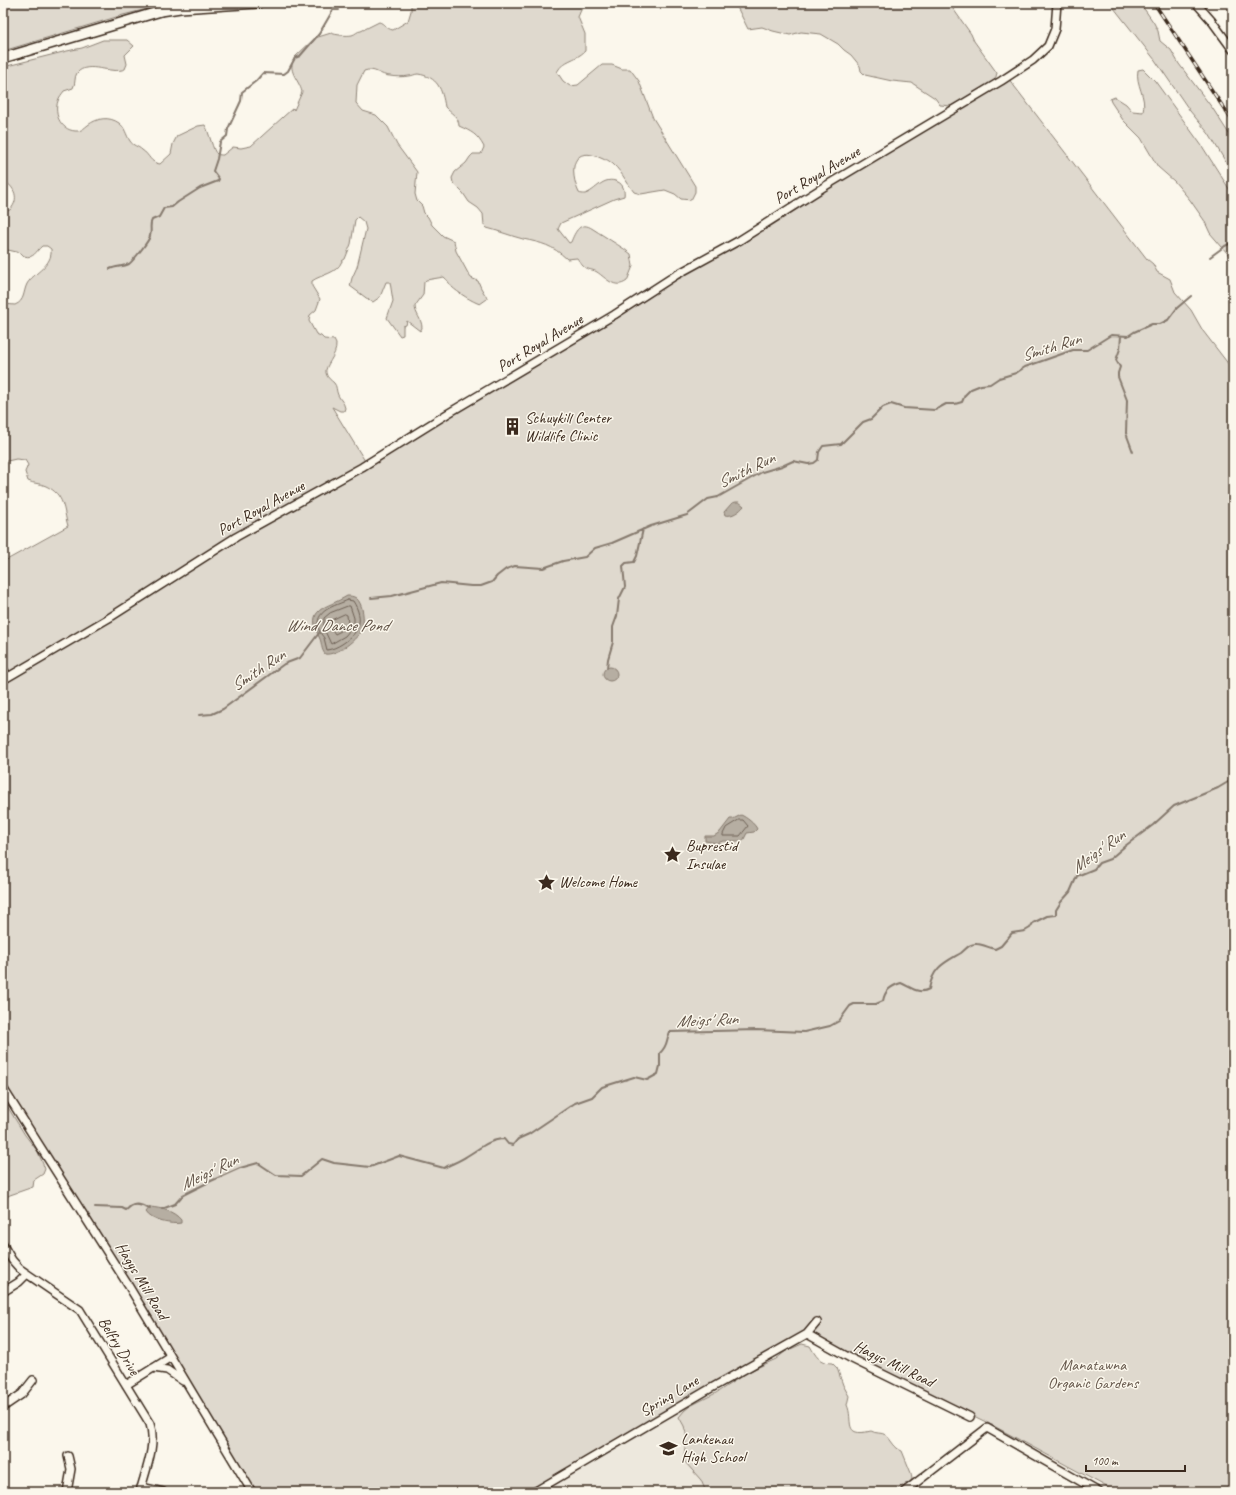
<svg xmlns="http://www.w3.org/2000/svg" width="1236" height="1495" viewBox="0 0 1236 1495" font-family="Caveat,sans-serif">
<style>
.built{fill:#ede8dd}
.green{fill:#dfd9ce;stroke:#8d8276}
.water{fill:#b6aea2;stroke:#85796d}
.lines{fill:none;stroke-linecap:round;stroke-linejoin:round}
.shore{stroke:#6c5f53;stroke-width:1}
.stream{stroke:#85796d;stroke-width:2}
.minor-casing{stroke:#3b2a1e;stroke-width:10}
.major-casing{stroke:#3b2a1e;stroke-width:12}
.minor{stroke:#fbf7ec;stroke-width:7}
.major{stroke:#fbf7ec;stroke-width:9}
.rail-casing{stroke:#3b2a1e;stroke-width:3.5}
.rail{stroke:#fbf7ec;stroke-width:2;stroke-dasharray:6;stroke-linecap:butt}
.labels{text-anchor:middle;dominant-baseline:central;stroke-width:3;stroke-linejoin:round;paint-order:stroke}
.street-label{font-size:16px;fill:#3b2a1e;stroke:#fbf7ec}
.poi-label{font-size:16px;fill:#3b2a1e;stroke:#fbf7ec;text-anchor:start}
.park-label{font-size:16px;fill:#64564a;stroke:#fbf7ec}
.water-label{font-size:17px;font-style:italic;fill:#605246;stroke:#fbf7ec}
</style>
<rect width="100%" height="100%" fill="#fbf7ec"/>
<filter id="ink" filterUnits="userSpaceOnUse"><feTurbulence type="fractalNoise" baseFrequency=".025" numOctaves="2"/><feDisplacementMap in="SourceGraphic" scale="8" xChannelSelector="R" yChannelSelector="G"/><feConvolveMatrix kernelMatrix="1 2 1 2 8 2 1 2 1" color-interpolation-filters="sRGB"/></filter>
<g filter="url(#ink)">
<!-- built -->
<path class="built" d="M689 1405 752 1492H542Z"/>
<!-- green -->
<path class="green" d="M3 3H171L123 15 3 51Z
M411 3H586L581 10 578 17 585 34V51C575 61 564 59 557 72L563 81 570 86 578 85 602 65H612L622 69H630L639 81 653 118 695 186V192L691 200 681 199 675 194 665 190 641 194 634 192C626 182 620 168 609 161 604 158 607 161 603 159 571 143 569 171 579 193 581 194 583 194 585 194 596 191 603 175 618 182 623 184 625 191 624 196L614 199 561 223 558 229 569 243 571 242C575 232 580 220 593 229 597 231 600 234 604 236 613 242 622 247 631 254L633 266 627 281C615 290 606 278 597 272 594 270 591 270 588 269 583 268 580 262 577 258L567 259C552 245 542 243 523 239 511 236 499 231 487 228L484 225 483 214 478 208 469 202 463 193 453 183 452 178 455 172 466 163 470 157 473 154H481L484 147C477 134 472 132 459 126 459 116 450 113 445 107 442 89 438 77 418 74 415 74 412 76 409 76 404 77 395 77 390 76 381 76 374 67 364 71L357 85 356 103 363 111 376 115 388 127 397 145 417 172 415 194 417 201 422 206 424 213 428 217 432 225 443 236 454 241 456 251 469 275 471 278 478 281 481 288 487 298V299L480 304C473 302 457 292 452 287 449 284 448 280 444 277L426 280 424 282 423 295 415 306C415 314 422 319 422 328L420 331 407 321 406 325 403 326V335L400 336 387 318 393 301 390 282H386L380 297 373 302 369 300 350 286 352 278 357 267 366 229 364 222 358 217 355 220 351 244 345 259 342 261C337 274 322 274 312 281V286L320 299 316 310 310 315 309 321 316 334 321 336 324 339 334 340 336 344C337 356 324 366 326 373 327 378 331 380 334 383 337 386 336 391 338 395 340 400 344 402 345 408L344 411H340L332 407 368 466 1008 78 1147 259 1153 264 1157 272 1170 279 1175 292 1191 310 1203 331 1233 370V1492H1116L992 1425 818 1339 806 1331 528 1492H255L109 1250 3 1082V685L13 678 3 662V562L68 526C63 509 65 495 46 486 40 483 34 484 28 481L25 472 28 465 25 460 16 459 3 462V304L15 305C25 301 23 292 27 284 34 272 53 266 51 249L47 246H42C35 252 34 259 24 256L21 253 8 250 3 258V211L10 210C20 199 15 187 3 180V67L67 51 82 48 103 40H127L134 46 125 55 127 64 125 69C111 75 88 60 77 73 74 77 76 83 73 88L64 91C62 94 59 97 58 101 53 115 62 132 78 131 83 130 84 128 88 125 97 118 109 116 119 123 125 127 126 135 130 141 133 146 138 146 142 150 150 155 150 163 160 164L171 154 173 144 177 136 198 126 205 125C209 131 213 152 217 154 219 155 221 155 223 155L233 147 241 148 251 146 293 108 294 110 302 92C299 79 286 71 295 57L315 38 331 33C335 35 347 36 352 35 356 34 357 31 361 31L379 22C384 23 386 29 393 30L408 21 411 11Z
M735 3H949L971 34 974 41 997 73 995 80 951 106 940 105 935 98 912 83 892 81 865 75 861 71 860 66 851 55 844 50 838 44 821 34 801 32 790 35 773 31 762 27 748 29Z
M1110 3H1137L1145 10 1154 23 1158 31 1160 41 1171 50 1179 64 1213 109 1233 140V174L1209 134 1190 111 1155 60Z
M1143 69 1155 81 1202 146 1233 195V264L1228 254 1210 233 1204 220 1190 200 1174 181 1158 167 1141 138 1123 120 1111 102 1110 99 1115 97 1126 104 1132 111 1143 112C1147 97 1135 84 1138 70Z
M3 1106H7L25 1135 38 1152 45 1169 43 1174 34 1180 33 1187 10 1195 3 1199Z
M802 1344 810 1346C816 1356 819 1363 832 1363L837 1368 843 1385 849 1396 847 1405C854 1420 842 1438 871 1431 876 1434 881 1432 886 1435 892 1441 894 1448 902 1451L911 1473 912 1479 909 1483 904 1484 894 1492H706L701 1480 685 1462 684 1454 686 1444V1433L684 1426 679 1417 684 1411 690 1406 716 1393 748 1372 776 1359 786 1351Z"/>
<!-- water -->
<path class="water" d="M736 502H739L744 506C740 511 732 517 725 515L724 512 732 503Z
M347 596C350 596 353 596 356 598 363 603 365 621 362 628 359 639 336 656 325 654 321 649 322 644 320 639 304 607 326 609 347 596Z
M603 674a7 7 0 1 1 14 0a7 7 0 1 1-14 0Z
M741 815C746 817 755 824 757 829L754 832 747 833 743 841H723L717 843 705 841V836H714L720 832 730 819H733Z
M150 1207C161 1208 174 1211 181 1220V1223C172 1225 151 1221 146 1212Z"/>
<g class="lines">
<!-- shore -->
<path class="shore" d="M348 600 353 601C365 620 359 633 342 644 337 647 333 649 327 650 326 646 325 642 324 638 322 635 320 633 319 630 313 610 335 606 348 600Z
M348 606H350L354 618V625L345 636 331 644 324 629V618L330 613Z
M345 614 347 615 348 624 341 631 335 634 330 627V621Z
M739 820H743L748 826 740 836H723V834L726 828Z"/>
<!-- stream -->
<path class="stream" d="M1210 257 1225 246 1233 242
M110 269C116 266 123 267 129 264 133 261 149 241 150 236 152 230 149 225 152 220L159 217 164 208 172 207 178 202 200 188 218 181 219 179 213 171 217 159 220 142 227 136 228 129 241 101 242 92 256 81 263 73 284 74 288 71 295 58 300 56 319 34 333 10H339
M1121 336 1120 349 1116 360 1120 367 1118 373V377L1127 400 1126 433 1133 452
M371 598 392 596 441 583 471 586H481L492 582 497 576 506 569 515 566 543 568 563 561 585 557 595 548 612 543 651 526 687 515 708 499 718 497 762 472 782 466 793 461 808 464 814 463 818 460 819 452 823 446 841 444 863 422 871 419 883 407 891 404 904 408 935 410 946 404H955L962 402 965 395 971 389 981 385 990 384 999 378 1016 373 1025 367 1073 350H1087L1111 335 1128 336 1134 332 1152 324H1160L1168 320 1177 308 1191 296
M607 668 608 659 613 642V627L617 616 619 599 625 587 623 566 626 563 634 562 637 556 643 529
M199 715 212 714 223 709 284 664 300 658 319 633
M95 1207 122 1208 126 1210C128 1209 129 1207 131 1206 137 1202 145 1207 150 1209
M162 1209 175 1204 183 1195 211 1181 240 1168 258 1163 276 1175 301 1176 322 1159 334 1163 370 1167 399 1156 444 1168C451 1164 460 1161 467 1156 479 1149 490 1139 504 1139L508 1144 513 1145 518 1139 529 1134 575 1103 592 1097 602 1087 634 1077 647 1080 658 1074 660 1066V1053C669 1044 665 1042 670 1032L757 1030 804 1032 830 1026 839 1021 850 1006 854 1004H876L883 1001C885 990 891 986 901 983 911 987 918 995 929 989 933 967 944 963 961 953 966 949 970 943 977 944 983 944 989 948 995 949L1001 946 1012 933 1025 931 1030 928 1033 923 1047 916 1056 915V910L1061 902 1070 892 1077 876 1094 869 1099 863 1110 859 1125 846 1153 825 1174 806 1218 788 1233 779"/>
<defs>
<path id="minor" d="M1196 3 1211 20 1233 50
M3 669 8 677
M3 680 109 618 236 537 362 467 447 414 614 315 676 275 740 240 822 188 1001 81 1033 60 1048 46 1055 29 1057 3
M3 1088 128 1285 252 1492
M3 1245 12 1260 20 1269 80 1310 150 1424C157 1444 145 1472 140 1492
M3 1292 19 1282 27 1274
M807 1334 850 1358 970 1417
M153 1368 167 1370 183 1381
M126 1385 171 1357
M3 1407 22 1394 33 1380
M141 1487 163 1492
M67 1492 71 1469 68 1456
M534 1492 706 1391 807 1334 817 1322
M904 1492 987 1428 1099 1492"/>
<path id="major" d="M3 58 161 11 180 8 258 3"/>
</defs>
<!-- minor casing -->
<use href="#minor" class="minor-casing"/>
<!-- major casing -->
<use href="#major" class="major-casing"/>
<!-- minor -->
<use href="#minor" class="minor"/>
<!-- major -->
<use href="#major" class="major"/>
<defs>
<path id="rail" d="M1154 3 1233 122"/>
</defs>
<!-- rail casing -->
<use href="#rail" class="rail-casing"/>
<!-- rail -->
<use href="#rail" class="rail"/>
</g>
</g>
<!-- icons -->
<defs>
<symbol id="building-bare" viewBox="-9 -9 18 18"><path d="M-4-6H4V6H1V3H-1V6H-4ZM-2.5-4.3h1.7v1.8h-1.7ZM.8-4.3h1.7v1.8H.8ZM-2.5-1h1.7V.8h-1.7ZM.8-1h1.7V.8H.8Z" fill="#3b2a1e" stroke="#fbf7ec" stroke-width="2.5" paint-order="stroke"/></symbol>
<symbol id="sight-bare" viewBox="-9 -9 18 18"><path d="M0-6L1.8-2.2L6-1.7L2.9 1.2L3.7 5.4L0 3.3L-3.7 5.4L-2.9 1.2L-6-1.7L-1.8-2.2Z" fill="#3b2a1e" stroke="#fbf7ec" stroke-width="2.5" paint-order="stroke"/></symbol>
<symbol id="school-bare" viewBox="-9 -9 18 18"><path d="M0-5L7-2L0 1L-7-2ZM-4 1L0 2.5L4 1V4Q0 6-4 4Z" fill="#3b2a1e" stroke="#fbf7ec" stroke-width="2.5" paint-order="stroke"/></symbol>
</defs>
<g fill-rule="evenodd">
<use href="#building-bare" x="500" y="414" width="25" height="25"/>
<use href="#sight-bare" x="660" y="842" width="25" height="25"/>
<use href="#sight-bare" x="534" y="870" width="25" height="25"/>
<use href="#school-bare" x="656" y="1436" width="25" height="25"/>
</g>
<g class="labels">
<!-- street labels -->
<g class="street-label">
<text transform="translate(817 175) rotate(-31)">Port Royal Avenue</text>
<text transform="translate(540 343) rotate(-31)">Port Royal Avenue</text>
<text transform="translate(261 508) rotate(-29)">Port Royal Avenue</text>
<text transform="translate(142 1281) rotate(59)">Hagys Mill Road</text>
<text transform="translate(119 1346) rotate(59)">Belfry Drive</text>
<text transform="translate(894 1364) rotate(26)">Hagys Mill Road</text>
<text transform="translate(669 1396) rotate(-31)">Spring Lane</text>
</g>
<!-- poi labels -->
<g class="poi-label">
<text x="525" y="418">Schuykill Center<tspan x="525" dy="18">Wildlife Clinic</tspan></text>
<text x="686" y="846">Buprestid<tspan x="686" dy="18">Insulae</tspan></text>
<text x="559" y="882">Welcome Home</text>
<text x="681" y="1439">Lankenau<tspan x="681" dy="18">High School</tspan></text>
</g>
<!-- park labels -->
<g class="park-label">
<text x="1093" y="1365">Manatawna<tspan x="1093" dy="18">Organic Gardens</tspan></text>
</g>
<!-- water labels -->
<g class="water-label">
<text transform="translate(1051 347) rotate(-17)">Smith Run</text>
<text transform="translate(746 470) rotate(-26)">Smith Run</text>
<text x="337" y="625">Wind Dance Pond</text>
<text transform="translate(258 670) rotate(-34)">Smith Run</text>
<text transform="translate(1098 851) rotate(-36)">Meigs' Run</text>
<text transform="translate(707 1020) rotate(-3)">Meigs' Run</text>
<text transform="translate(209 1172) rotate(-26)">Meigs' Run</text>
</g>
</g>
<!-- margin -->
<rect width="1236" height="1495" fill="none" stroke="#fbf7ec" stroke-width="16"/>
<rect x="8" y="8" width="1220" height="1479" fill="none" stroke="#3b2a1e" stroke-width="1.5" filter="url(#ink)"/>
<!-- scale -->
<path d="M1086 1465v6h99v-6" fill="none" stroke="#3b2a1e" stroke-width="2"/>
<text x="1092" y="1465" font-size="12" fill="#3b2a1e" stroke="#fbf7ec" stroke-width="3" paint-order="stroke">100 m</text>
</svg>
